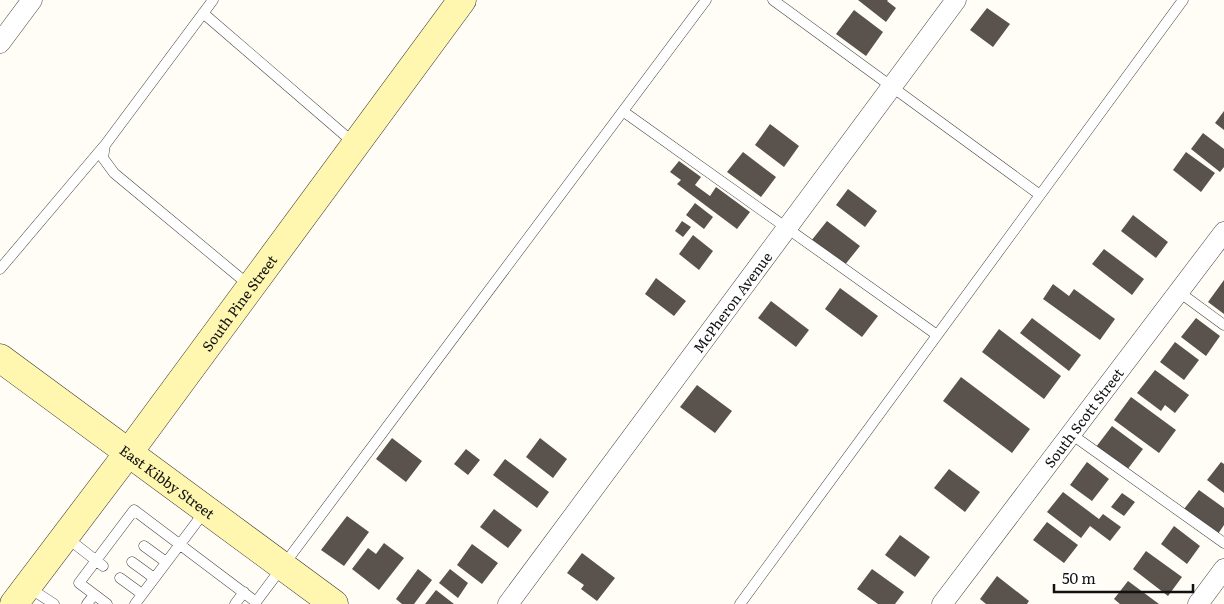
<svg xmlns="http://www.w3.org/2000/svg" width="1224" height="604" viewBox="0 0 1224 604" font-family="Literata,serif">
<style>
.building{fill:#5a524d}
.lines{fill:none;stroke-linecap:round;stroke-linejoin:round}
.lane-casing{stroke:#444;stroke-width:11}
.street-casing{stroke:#444;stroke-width:21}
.secondary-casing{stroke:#333;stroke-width:29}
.lane{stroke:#fff;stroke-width:10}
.street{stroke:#fff;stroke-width:20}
.secondary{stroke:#fff6b0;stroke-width:28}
.labels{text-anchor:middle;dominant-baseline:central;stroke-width:5;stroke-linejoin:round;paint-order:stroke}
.street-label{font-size:14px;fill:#111;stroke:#fff}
</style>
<rect width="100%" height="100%" fill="#fffdf5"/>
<!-- building -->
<path class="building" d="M858 0H888L887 1 896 8 886 22Z
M987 8 1010 24 993 47 970 30Z
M854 10 883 32 866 56 836 34Z
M1224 111V130L1215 123Z
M770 124 799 146 784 167 755 145Z
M1203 133 1224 149V167L1220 172 1191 149Z
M743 152 776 177 761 197 727 172Z
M1186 152 1215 173 1201 192 1173 170Z
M679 161 701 177 695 185 710 196 716 187 750 212 737 229 677 184 681 180 670 172Z
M848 189 877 211 865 227 836 205Z
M695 203 713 217 704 229 686 215Z
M1133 215 1168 242 1156 258 1121 231Z
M682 221 691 227 683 237 675 231Z
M827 221 860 246 844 266 811 241Z
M693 235 713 251 699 270 679 254Z
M1104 249 1144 279 1132 295 1092 264Z
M656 278 686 301 674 316 645 294Z
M1224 280V314L1208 302Z
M1053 284 1069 296 1074 289 1115 319 1100 340 1043 299Z
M840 288 878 316 862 337 825 309Z
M771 301 809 330 796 347 758 318Z
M1032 318 1081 355 1069 371 1020 333Z
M1196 318 1220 336 1206 356 1181 337Z
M999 329 1061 376 1044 399 982 352Z
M1175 342 1199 360 1184 380 1160 362Z
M1155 370 1189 395 1175 413 1165 405 1161 411 1137 393Z
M961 377 1030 429 1012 453 943 401Z
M697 385 732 411 715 433 680 407Z
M1131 397 1176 430 1159 453 1114 420Z
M1112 426 1143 449 1127 470 1096 447Z
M392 438 422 461 406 482 376 459Z
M540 438 567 459 553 478 526 457Z
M466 449 480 460 468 475 454 464Z
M505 459 549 492 537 508 493 475Z
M1087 462 1109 479 1092 501 1070 485Z
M1221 462 1224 464V493L1207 480Z
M949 469 980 492 965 512 934 488Z
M1199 490 1224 508V525L1218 534 1184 509Z
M1063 492 1099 519 1103 514 1121 527 1110 541 1090 526 1081 538 1047 512Z
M1122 493 1135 502 1124 516 1111 507Z
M494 509 522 530 508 548 480 527Z
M347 516 369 532 344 566 321 550Z
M1047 522 1078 545 1064 563 1033 540Z
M1174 526 1200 546 1187 564 1161 544Z
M900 535 930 557 915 577 885 555Z
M384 543 404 558 379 590 352 569 368 548 376 554Z
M472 544 498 563 482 584 457 565Z
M1146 551 1182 577 1168 596 1133 569Z
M582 553 615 578 597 601 581 589 584 585 567 573Z
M418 569 432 580 414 604H402L396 599Z
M450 569 468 583 458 598 439 583Z
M872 569 904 592 895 604H878L857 589Z
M997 576 1029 601 1027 604H986L980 599Z
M1128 581 1159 604H1120L1114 599Z
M436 590 454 604H425Z"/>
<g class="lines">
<defs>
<path id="lane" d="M213 0 105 145 103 158 114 173 250 286
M773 0 1040 195
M203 13 355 144
M624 112 937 335
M0 269 104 146
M1179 292 1224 325
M1071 434 1224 543
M66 537 103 566
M144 546 166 562
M132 562 154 578
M120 578 142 594
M28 587 54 604
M87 604 94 595
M107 604 79 583 134 510 256 602 706 0
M135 604 205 511
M235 604 244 592
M740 604 1183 0"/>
<g id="street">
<path d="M0 43 32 0"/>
<path id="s1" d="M508 604 956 0"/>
<path id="s2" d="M942 604 1224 232"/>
<path d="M1198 604 1224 569"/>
</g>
<g id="secondary">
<path id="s3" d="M0 358 334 604"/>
<path id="s4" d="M14 604 129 452 462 0"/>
</g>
</defs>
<!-- lane casing -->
<use href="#lane" class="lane-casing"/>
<!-- street casing -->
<use href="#street" class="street-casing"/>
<!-- secondary casing -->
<use href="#secondary" class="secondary-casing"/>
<!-- lane -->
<use href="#lane" class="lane"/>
<!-- street -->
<use href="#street" class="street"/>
<!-- secondary -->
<use href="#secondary" class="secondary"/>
</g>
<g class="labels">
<!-- street labels -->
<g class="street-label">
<text stroke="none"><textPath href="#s1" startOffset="376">McPheron Avenue</textPath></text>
<text stroke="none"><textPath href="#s4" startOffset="376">South Pine Street</textPath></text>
<text stroke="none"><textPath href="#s2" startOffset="234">South Scott Street</textPath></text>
<text stroke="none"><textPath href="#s3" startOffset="208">East Kibby Street</textPath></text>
</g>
</g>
<!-- scale -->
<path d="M1054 584v8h139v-8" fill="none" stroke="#111111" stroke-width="2.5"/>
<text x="1062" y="584" font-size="15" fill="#111111" stroke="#ffffff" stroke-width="4" paint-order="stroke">50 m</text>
</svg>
